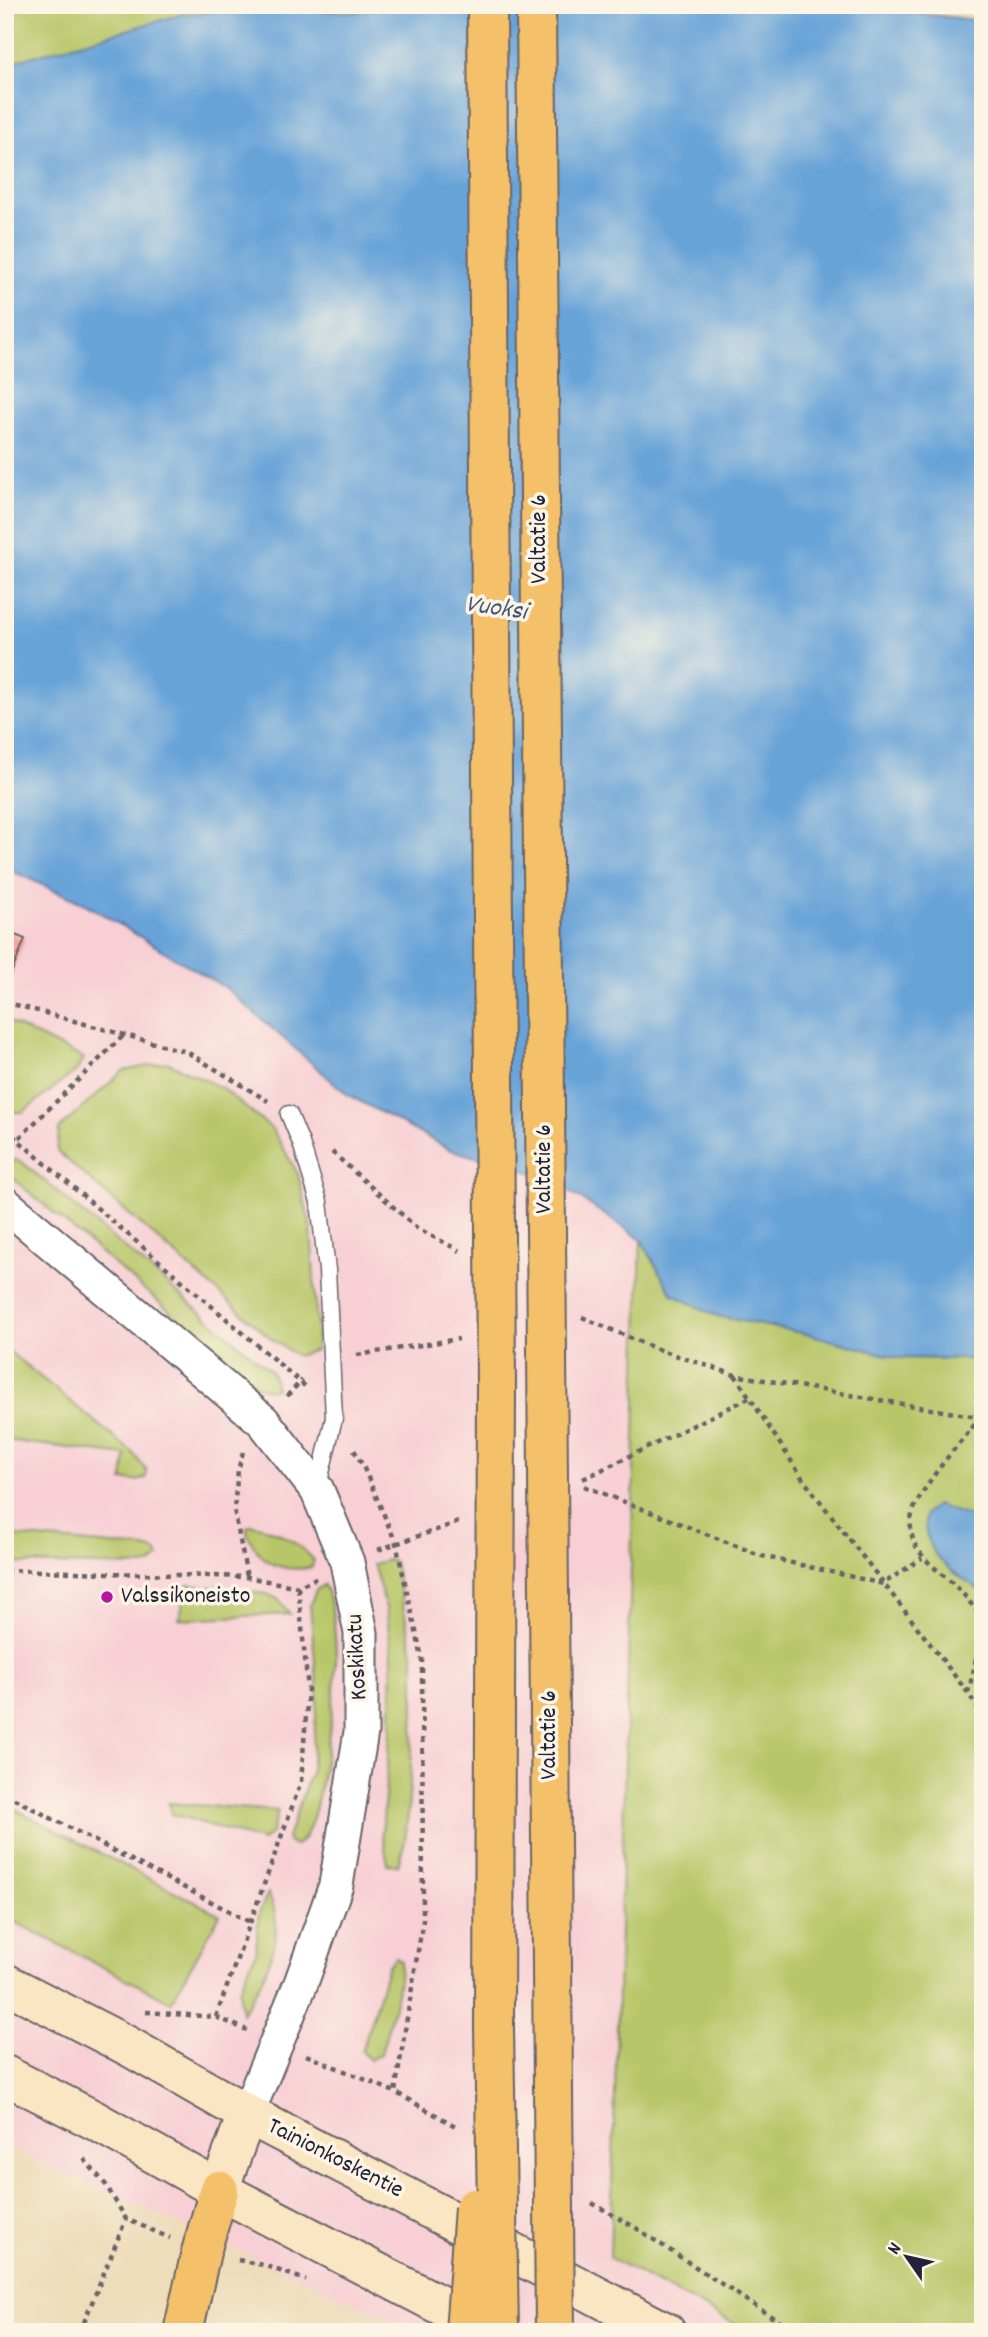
<svg xmlns="http://www.w3.org/2000/svg" width="988" height="2337" viewBox="0 0 988 2337" font-family="Dekko,sans-serif">
<style>
.built{fill:#f7cfd4}
.green{fill:#b7c668;stroke:#6c7452;stroke-width:2}
.water{fill:#67a3d8;stroke:#44628a;stroke-width:2}
.building{fill:#f3a69d}
.lines{fill:none;stroke-linecap:round;stroke-linejoin:round}
.service-casing{stroke:#696367;stroke-width:19}
.minor-casing{stroke:#696367;stroke-width:37}
.secondary-casing{stroke:#696367;stroke-width:42}
.trunk-casing{stroke:#696367;stroke-width:42}
.path{stroke:#696367;stroke-width:4.5;stroke-dasharray:5 5;stroke-linecap:butt}
.service{stroke:#fff;stroke-width:16}
.minor{stroke:#fff;stroke-width:33}
.secondary{stroke:#fbe6c3;stroke-width:38}
.trunk{stroke:#f4c16a;stroke-width:38}
.trunk-bridge-casing{stroke:#696367;stroke-width:42;stroke-linecap:butt}
.trunk-bridge{stroke:#f4c16a;stroke-width:38}
.poi-dot{fill:#b5179e;stroke:#fcf5e5;stroke-width:2.5}
.labels{text-anchor:middle;dominant-baseline:central;stroke-width:7;stroke-linejoin:round;paint-order:stroke}
.street-label{font-size:24px;fill:#22223b;stroke:#fcf5e5}
.poi-label{font-size:24px;fill:#22223b;stroke:#fcf5e5;text-anchor:start}
.water-label{font-size:26px;font-style:italic;fill:#3e567a;stroke:#fcf5e5}
</style>
<rect width="100%" height="100%" fill="#fcf5e5"/>
<filter id="ink" filterUnits="userSpaceOnUse"><feTurbulence type="fractalNoise" baseFrequency=".0143" numOctaves="2"/><feDisplacementMap in="SourceGraphic" scale="14" xChannelSelector="R" yChannelSelector="G"/><feConvolveMatrix kernelMatrix="1 2 1 2 8 2 1 2 1" color-interpolation-filters="sRGB"/></filter>
<filter id="wash" filterUnits="userSpaceOnUse"><feTurbulence type="fractalNoise" baseFrequency=".00686" numOctaves="4" result="noise"/><feDisplacementMap in="SourceGraphic" scale="28" xChannelSelector="R" yChannelSelector="G"/><feGaussianBlur stdDeviation="1.57" result="paint"/><feColorMatrix in="noise" values="0 0 0 0 0 0 0 0 0 0 0 0 0 0 0 0 0 1.4 0 .05"/><feComposite in="paint" operator="in"/></filter>
<g filter="url(#wash)">
<rect width="100%" height="100%" fill="#eedcba"/>
<!-- built -->
<path class="built" d="M5 868 85 904 227 989 348 1095 451 1150 548 1177 641 1239 672 1294 717 1316 811 1335 898 1358 983 1359V2332H421L5 2146Z"/>
<!-- green -->
<path class="green" d="M5 5H480L5 66Z
M5 1020 83 1058 77 1070 23 1112H5Z
M167 1062 222 1088 273 1130 298 1174 311 1228 317 1328 316 1350 297 1356 274 1341 57 1151 59 1129 123 1071Z
M15 1160 22 1162 272 1372 276 1388 268 1390 258 1386 10 1176 7 1171 10 1164Z
M641 1239 672 1294 898 1358 983 1359V2332H750L610 2258Z
M5 1348 132 1452 147 1471 146 1478 137 1481 123 1480 126 1455 5 1440Z
M252 1525C277 1529 297 1542 314 1560L312 1567C290 1572 268 1567 255 1548 251 1540 246 1536 247 1527Z
M5 1535 144 1548 156 1551 159 1557 151 1565 142 1566 5 1563Z
M388 1560 394 1562 414 1658V1714L408 1815 405 1841 398 1865 388 1864 382 1834 391 1719 392 1655 386 1608 373 1564Z
M188 1585 267 1594 278 1599 290 1614 179 1619Z
M324 1585C334 1604 335 1632 336 1653 337 1684 321 1817 304 1838 302 1841 299 1842 296 1845L289 1843 287 1838 311 1772 318 1694 310 1605 316 1590Z
M168 1803 278 1811 272 1832 263 1841 172 1814Z
M5 1804 220 1915 171 2002 5 1917Z
M268 1893C289 1934 265 1978 242 2013L239 1990 256 1952 259 1913Z
M396 1957 401 1961 397 1994 381 2054 369 2060 362 2051 388 1965Z"/>
<!-- water -->
<path class="water" d="M402 5H847L983 21V1359L898 1358 811 1335 717 1316 672 1294 641 1239 548 1177 451 1150 348 1095 227 989 85 904 5 868V64L183 14 253 9 354 12Z
M936 1505 983 1521V1593C951 1569 922 1558 925 1514Z"/>
<g id="blocks">
<!-- building -->
<path class="building" d="M5 931 25 939 5 989Z"/>
</g>
</g>
<g filter="url(#ink)">
<use href="#blocks" fill-opacity="0" stroke="#696367" stroke-width="2"/>
<g class="lines">
<defs>
<path id="service" d="M289 1114 301 1143 319 1202 327 1270 334 1418 317 1490"/>
<path id="minor" d="M5 1204 263 1421 317 1490 347 1562 361 1633V1732L336 1885 301 1983 247 2114"/>
<path id="secondary" d="M5 1983 128 2046 247 2114 666 2332
M5 2075 94 2120 219 2190 492 2332
M219 2190 247 2114"/>
<path id="trunk" d="M183 2332 201 2252 219 2190"/>
</defs>
<!-- service casing -->
<use href="#service" class="service-casing"/>
<!-- minor casing -->
<use href="#minor" class="minor-casing"/>
<!-- secondary casing -->
<use href="#secondary" class="secondary-casing"/>
<!-- trunk casing -->
<use href="#trunk" class="trunk-casing"/>
<!-- path -->
<path class="path" d="M5 1002 187 1052 268 1101
M5 1129 306 1387
M5 1152 125 1034
M332 1152 417 1228 460 1251
M582 1317 654 1348 735 1375 983 1418
M357 1355 459 1339
M735 1375 803 1479 968 1693 983 1716
M287 1396 302 1380
M354 1450 363 1466 396 1543 422 1658 423 1920 395 2092
M243 1452 238 1470 234 1509 247 1577
M583 1479 749 1398
M584 1486 762 1556 883 1584 922 1558
M378 1550 459 1522
M5 1570 247 1577 298 1587 316 1578
M968 1693C973 1672 984 1635 977 1613 976 1609 971 1604 968 1600 949 1573 907 1559 911 1520 914 1493 963 1439 981 1417
M5 1794 250 1922
M146 2012 216 2017 247 2030
M216 2017 301 1782 308 1690 298 1587
M306 2055 395 2092 459 2128
M84 2159 106 2185 126 2219 170 2238
M592 2203 636 2228 795 2332
M238 2260 263 2265 306 2280
M80 2332 126 2219"/>
<!-- service -->
<use href="#service" class="service"/>
<!-- minor -->
<use href="#minor" class="minor"/>
<!-- secondary -->
<use href="#secondary" class="secondary"/>
<!-- trunk -->
<use href="#trunk" class="trunk"/>
<defs>
<path id="trunk-bridge" d="M487 5 496 1385 494 2028 499 2332
M536 5 555 2332
M465 2332 474 2208"/>
</defs>
<!-- trunk-bridge casing -->
<use href="#trunk-bridge" class="trunk-bridge-casing"/>
<!-- trunk-bridge -->
<use href="#trunk-bridge" class="trunk-bridge"/>
</g>
</g>
<!-- markers -->
<circle class="poi-dot" cx="107" cy="1597" r="7"/>
<g class="labels">
<!-- street labels -->
<g class="street-label">
<text transform="translate(540 539) rotate(-90)">Valtatie 6</text>
<text transform="translate(545 1169) rotate(-90)">Valtatie 6</text>
<text transform="translate(358 1657) rotate(-93)">Koskikatu</text>
<text transform="translate(550 1735) rotate(-90)">Valtatie 6</text>
<text transform="translate(335 2159) rotate(27)">Tainionkoskentie</text>
</g>
<!-- poi labels -->
<g class="poi-label">
<text x="121" y="1597">Valssikoneisto</text>
</g>
<!-- water labels -->
<g class="water-label">
<text transform="translate(496 609) rotate(8)">Vuoksi</text>
</g>
</g>
<!-- margin -->
<rect width="988" height="2337" fill="none" stroke="#fcf5e5" stroke-width="28"/>
<!-- north arrow -->
<g transform="translate(907 2257) rotate(304)" stroke="#fcf5e5" stroke-width="5" paint-order="stroke">
<path d="M0-5L12 26L0 18L-12 26Z" fill="#22223b"/>
<text y="-10" font-size="19" font-weight="bold" text-anchor="middle" fill="#22223b">N</text>
</g>
</svg>
